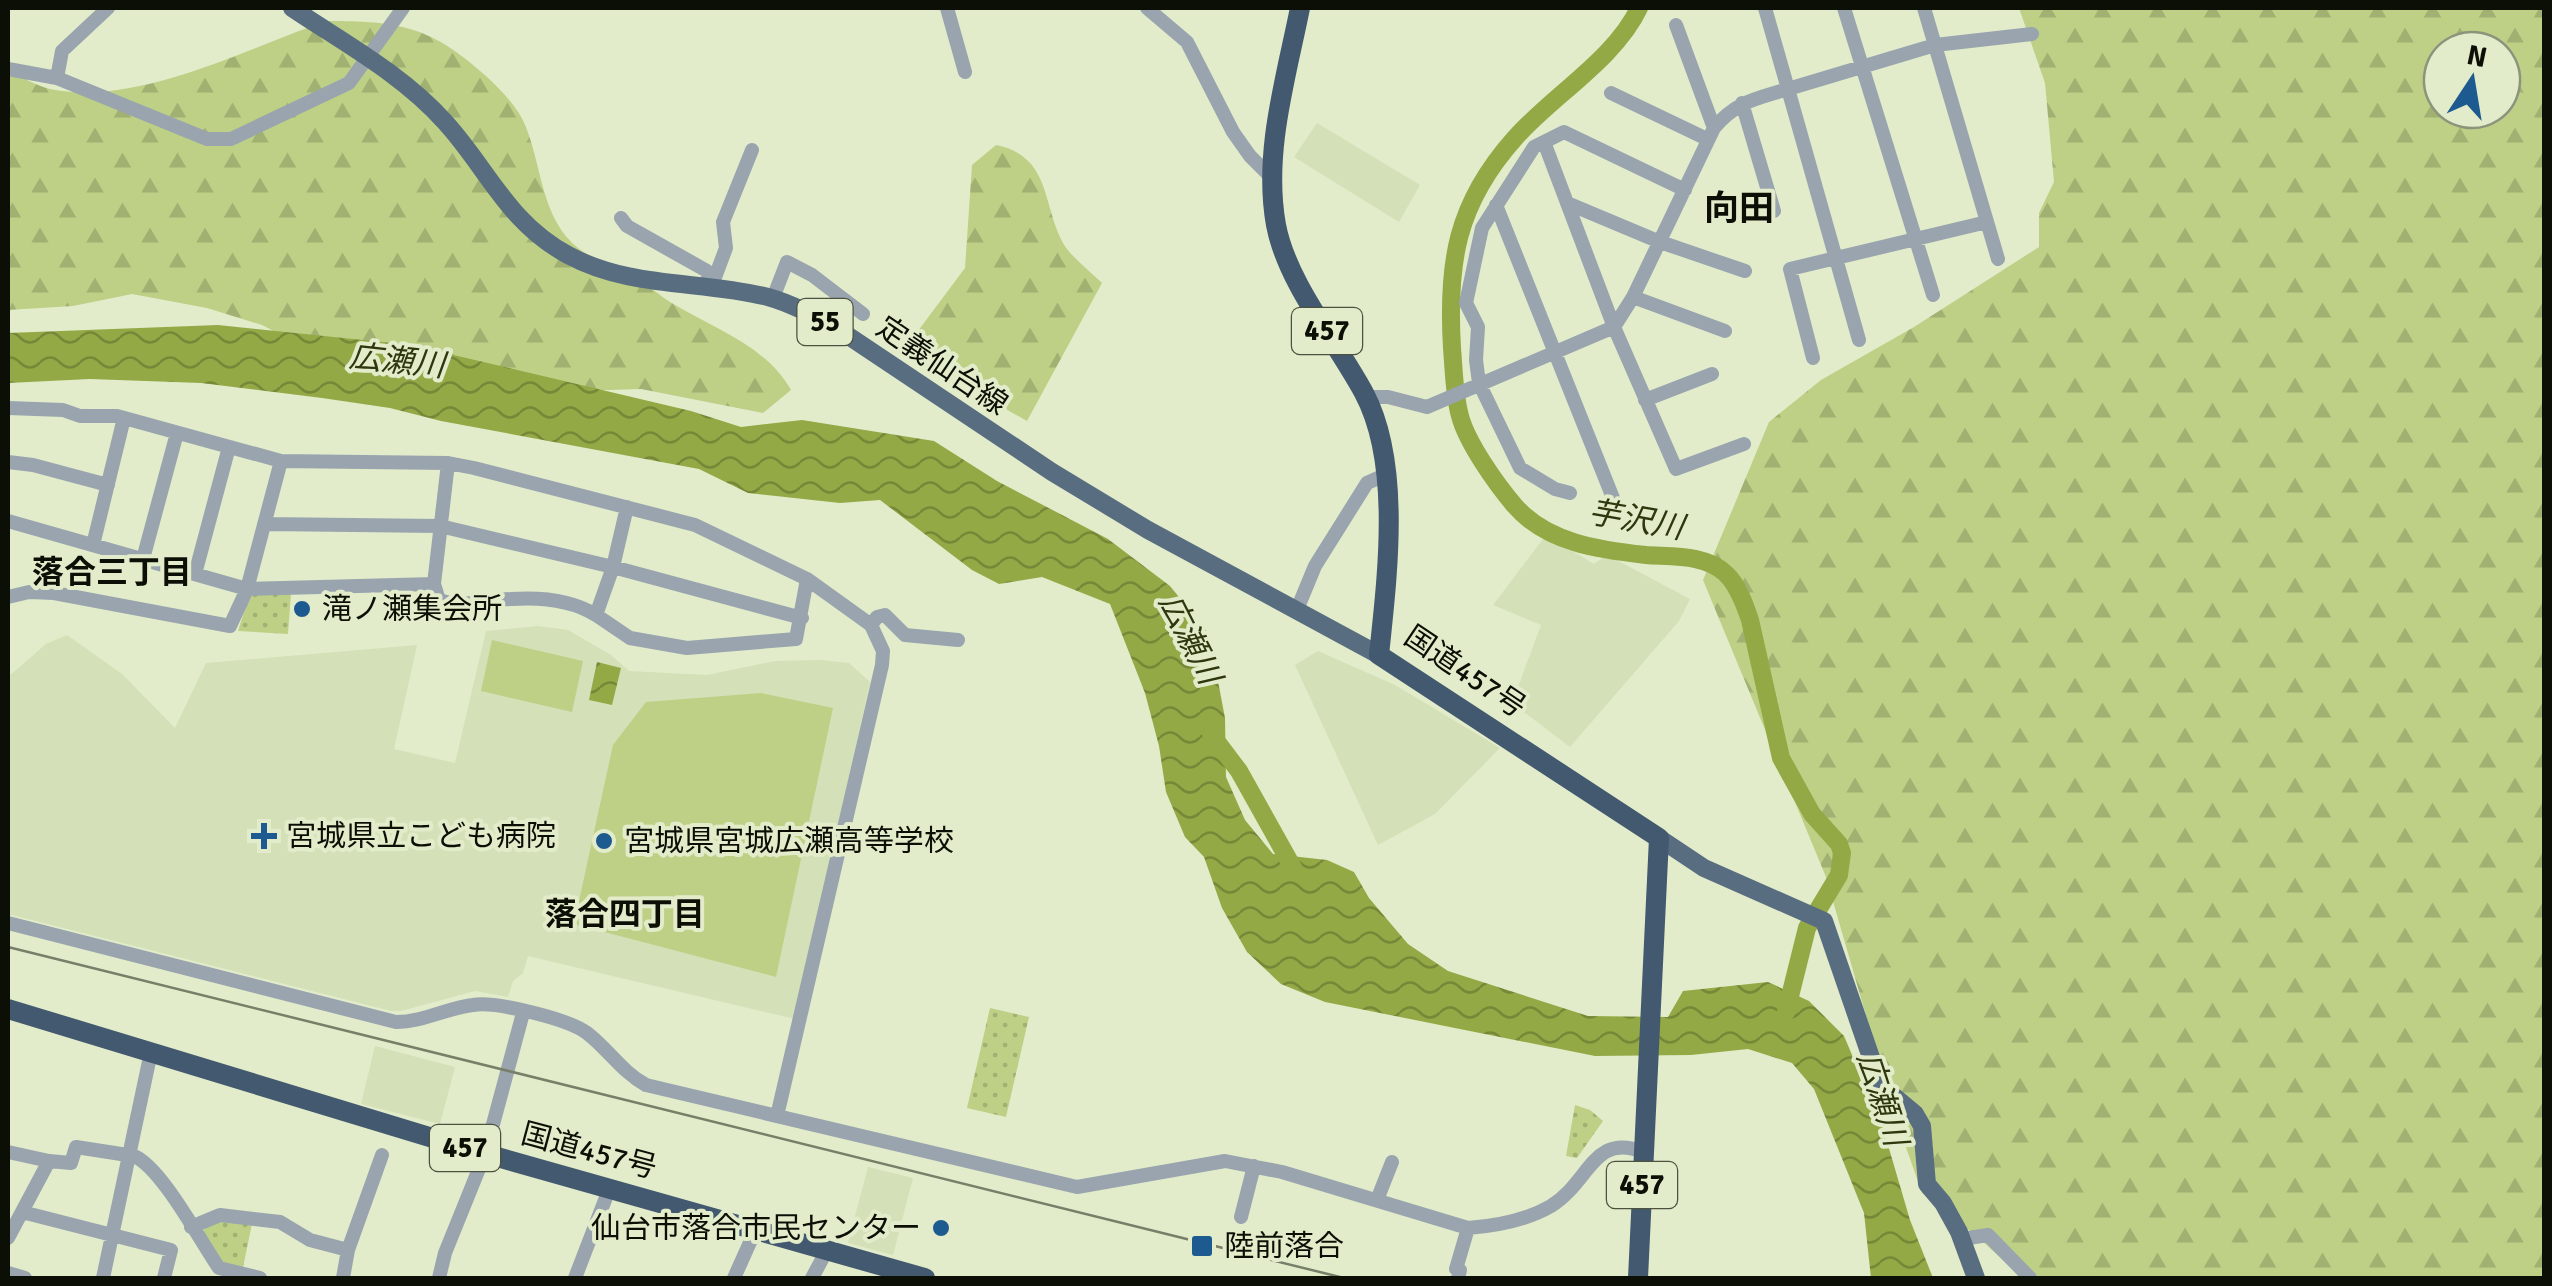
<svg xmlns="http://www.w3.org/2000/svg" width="2552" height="1286" viewBox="0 0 2552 1286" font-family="Signika,'Noto Sans JP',sans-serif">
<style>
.built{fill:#d4e0b7}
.green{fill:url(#green-dots)}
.forest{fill:url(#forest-firs);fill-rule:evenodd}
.pitch{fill:#bdd086}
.water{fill:url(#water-waves)}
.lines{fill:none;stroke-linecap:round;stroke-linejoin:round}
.river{stroke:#93a945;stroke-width:18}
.minor{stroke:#99a4af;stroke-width:14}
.major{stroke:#596d80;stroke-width:18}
.highway{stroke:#43596f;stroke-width:20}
.rail{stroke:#787f69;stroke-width:2.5}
.poi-dot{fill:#1c5a90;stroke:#e2ecca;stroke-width:4}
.labels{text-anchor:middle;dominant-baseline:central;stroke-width:8;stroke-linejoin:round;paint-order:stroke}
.shield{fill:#e2ecca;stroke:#4c5140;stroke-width:2.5}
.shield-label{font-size:28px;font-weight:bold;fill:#0c0f05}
.street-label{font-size:30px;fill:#0c0f05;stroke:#e2ecca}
.poi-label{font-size:30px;fill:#0c0f05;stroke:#e2ecca;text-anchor:start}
.water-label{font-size:32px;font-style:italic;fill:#2e370d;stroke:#e2ecca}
.neighbourhood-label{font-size:32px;font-weight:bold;fill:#0c0f05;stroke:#e2ecca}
.quarter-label{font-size:35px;font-weight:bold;fill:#0c0f05;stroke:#e2ecca}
</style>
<defs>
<pattern id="green-dots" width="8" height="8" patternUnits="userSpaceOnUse" patternTransform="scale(2.5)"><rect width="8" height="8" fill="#bdd086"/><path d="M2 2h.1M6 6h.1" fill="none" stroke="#a1b172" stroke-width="1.8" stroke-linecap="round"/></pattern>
<pattern id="forest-firs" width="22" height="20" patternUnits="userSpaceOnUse" patternTransform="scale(2.5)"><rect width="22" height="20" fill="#bdd086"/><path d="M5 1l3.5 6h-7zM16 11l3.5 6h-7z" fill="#a1b172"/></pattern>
<pattern id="water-waves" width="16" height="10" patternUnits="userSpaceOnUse" patternTransform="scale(2.5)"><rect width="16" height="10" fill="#93a945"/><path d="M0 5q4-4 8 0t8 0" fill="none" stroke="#768838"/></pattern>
</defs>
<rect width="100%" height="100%" fill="#e2ecca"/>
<!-- built -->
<path class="built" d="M1317 123 1420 185 1399 222 1294 157Z
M1546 535 1594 564 1607 555 1690 599 1679 621 1570 747 1512 703 1541 625 1493 605Z
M538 626 568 630 611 655 629 671 707 675 775 661 820 660 849 663 870 682 795 1019 528 956 523 973 513 981 508 997 475 991 401 1011H391L8 914V677L46 644 67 635 122 674 175 728 206 663 417 645 394 749 455 763 486 631Z
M1318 651 1395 685 1500 748 1435 814 1378 845 1295 665Z
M375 1046 455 1067 440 1124 361 1104Z
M868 1167 913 1178 893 1255 848 1243Z"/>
<!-- green -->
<path class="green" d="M250 593 291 594 288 634 238 631Z
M990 1008 1029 1017 1006 1117 967 1108Z
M1575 1105 1590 1110 1603 1121 1577 1158 1566 1156Z
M220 1219 252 1224 243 1267 225 1264 202 1237 205 1227Z"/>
<!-- forest -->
<path class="forest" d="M2019 8H2544V1278H2022L1979 1238 1922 1193 1895 1116 1826 877 1703 580 1769 422 1821 380 1914 327 2039 247V213L2054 182 2045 83ZM2442 50H2502V110H2442Z
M326 21C400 21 430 26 486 76 502 91 520 109 527 130 542 169 542 219 578 248 596 262 619 269 639 280 650 286 659 295 670 302 712 328 766 345 791 390L763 413 641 389 576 391 302 346 262 325 207 308 132 294 73 306 8 310V70C21 76 36 86 50 89 135 107 246 49 326 21Z
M996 145C1051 156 1042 204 1063 243 1071 257 1090 271 1102 283L1027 421 903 351 965 268 972 165Z"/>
<!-- pitch -->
<path class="pitch" d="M492 640 583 661 572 712 481 691Z
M761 693 833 708 776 977 574 924 613 745 646 702Z"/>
<!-- water -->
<path class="water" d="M218 325 411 345 691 411 741 427 802 420 934 441 997 481 1108 539 1170 586 1209 634 1225 718 1226 777 1245 820 1273 854 1327 860 1354 872 1369 898 1408 944 1448 971 1588 1016 1668 1017 1683 991 1768 982 1809 1001 1844 1036 1883 1128 1910 1220 1933 1278H1871L1864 1213 1814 1089 1792 1063 1748 1049 1691 1055 1595 1056 1325 1002 1281 984 1247 952 1222 908 1204 857 1185 837 1166 792 1159 746 1145 693 1110 604 1042 577 999 584 972 570 880 500 840 503 748 493 699 469 441 421 390 408 322 398 201 383 90 379 8 383V333Z
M597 662 621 668 612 705 589 700Z"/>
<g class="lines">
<!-- river -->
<path class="river" d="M1639 8C1615 59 1552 96 1515 138 1456 204 1447 263 1452 348 1454 371 1454 394 1460 416 1467 443 1497 485 1515 506 1547 543 1600 550 1646 555 1671 557 1706 554 1726 574 1738 585 1745 605 1750 620L1781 758 1812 814 1839 844 1842 853 1839 875 1807 928 1786 1012
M1211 734 1239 771 1296 873"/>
<!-- minor -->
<path class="minor" d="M947 8 965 72
M1147 8 1187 42 1233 132 1250 156 1271 177
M1844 8 1933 295
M1924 8 1998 259
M1676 25 1714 128
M8 69 57 78 207 139H231L349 83 403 8
M57 78 62 51 108 8
M1611 93 1707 139
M1742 103 1774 211
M1544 142 1614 327 1676 469 1744 444
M1567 203 1660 242 1745 271
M1496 205 1615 503
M621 218 627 226 707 271 711 287
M711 288 726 248 723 222 752 150
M1633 297 1725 331
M773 298 787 262 812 275 863 314
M1859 340 1788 89 1935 45 2032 34
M1813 358 1790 269 1987 222
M1366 397H1388L1427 407 1614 327 1633 297 1714 128C1737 101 1756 99 1788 89L1765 8
M1645 400 1712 374
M8 408 63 410 80 416H117L281 461 448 463 474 468 695 525 807 579 871 625 883 651 882 665 777 1116
M8 462 33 465 108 485
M448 463 434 584 439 600C464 608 486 600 511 599 540 597 572 600 596 615
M1570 493 1555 489 1520 468 1479 383 1476 360 1478 327 1466 303 1482 228 1534 147 1564 132 1685 190
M627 507 613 567 596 615 630 638 687 648 796 639 807 579
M8 521 247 589 434 584
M264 524 440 526 613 567 802 618
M93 545 124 418
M143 559 177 433
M195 574 229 447
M8 597 29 592 54 593 230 626 247 589 281 461
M1296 612 1315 566 1367 483 1387 474
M871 625 877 617 885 615 905 635 958 640
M8 923 396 1022C423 1022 447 1008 473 1005 496 1001 568 1019 587 1033 608 1049 622 1072 646 1085L1077 1187 1225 1161 1282 1172 1468 1228C1495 1226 1527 1220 1551 1206 1590 1182 1593 1132 1643 1152
M8 1152 49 1161
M1377 1200 1392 1162
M22 1212 171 1250 164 1278
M1241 1217 1254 1166
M191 1227 220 1215 280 1222 310 1240 348 1250
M8 1238 49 1161 71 1163 76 1147 134 1156C162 1168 200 1241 219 1268L260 1278
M1962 1239 1988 1235 2030 1278
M8 1273 25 1278
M103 1278 151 1052
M343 1278 348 1250 382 1155
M439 1278 445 1253 485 1154 523 1013
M575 1278 610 1187
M734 1278 756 1229
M812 1278 827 1250
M1458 1278 1460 1270 1456 1269 1468 1228"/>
<!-- major -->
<path class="major" d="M292 8C344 43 402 74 445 122 488 169 507 222 568 255 631 289 701 280 768 297 793 304 816 317 838 329L1052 472 1148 530 1379 655
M1659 838 1704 868 1824 921 1877 1075 1884 1088 1915 1114 1922 1126 1927 1184 1943 1203 1959 1232 1976 1278"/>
<!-- highway -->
<path class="highway" d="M1300 8C1286 78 1263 153 1276 225 1287 283 1336 341 1364 393 1402 464 1387 578 1379 655L1659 838 1638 1278
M8 1009 469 1149 925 1278"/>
<!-- rail -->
<path class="rail" d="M8 947 1344 1278"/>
</g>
<!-- markers -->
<g class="poi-dot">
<circle cx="302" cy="609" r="10"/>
<path d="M259 821h10v10h10v10h-10v10h-10v-10h-10v-10h10z"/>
<circle cx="604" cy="841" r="10"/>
<circle cx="941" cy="1228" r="10"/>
<rect x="1190" y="1234" width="24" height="24" rx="5"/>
</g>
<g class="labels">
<!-- shield labels -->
<g class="shield">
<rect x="797.5" y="299" width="55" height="46" rx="8"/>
<rect x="1292" y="308" width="70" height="46" rx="8"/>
<rect x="430" y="1125" width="70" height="46" rx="8"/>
<rect x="1607" y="1162" width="70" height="46" rx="8"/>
</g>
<g class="shield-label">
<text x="825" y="322">55</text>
<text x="1327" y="331">457</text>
<text x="465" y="1148">457</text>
<text x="1642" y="1185">457</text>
</g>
<!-- street labels -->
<g class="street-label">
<text transform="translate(942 366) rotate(34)">定義仙台線</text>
<text transform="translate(1465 672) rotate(34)">国道457号</text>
<text transform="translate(589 1151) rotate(15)">国道457号</text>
</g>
<!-- poi labels -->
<g class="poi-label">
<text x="322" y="609">滝ノ瀬集会所</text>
<text x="286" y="836">宮城県立こども病院</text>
<text x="624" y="841">宮城県宮城広瀬高等学校</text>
<text x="921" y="1228" text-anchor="end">仙台市落合市民センター</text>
<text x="1224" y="1246">陸前落合</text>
</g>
<!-- water labels -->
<g class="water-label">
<text transform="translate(397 361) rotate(6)">広瀬川</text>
<text transform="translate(1636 520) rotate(10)">芋沢川</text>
<text transform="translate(1190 639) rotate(63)">広瀬川</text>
<text transform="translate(1882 1099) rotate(72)">広瀬川</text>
</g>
<!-- neighbourhood labels -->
<g class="neighbourhood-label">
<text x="112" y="572">落合三丁目</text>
<text x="625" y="914">落合四丁目</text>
</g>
<!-- quarter labels -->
<g class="quarter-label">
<text x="1739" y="208">向田</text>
</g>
</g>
<!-- border -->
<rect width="2552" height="1286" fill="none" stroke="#0c0f05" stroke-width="20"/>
<!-- north arrow -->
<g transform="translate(2472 80) rotate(12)"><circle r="48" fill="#e2ecca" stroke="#8c947b" stroke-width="2.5"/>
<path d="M0-8L18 38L0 25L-18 38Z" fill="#1c5a90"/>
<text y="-15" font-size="28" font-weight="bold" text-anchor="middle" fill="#0c0f05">N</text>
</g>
</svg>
